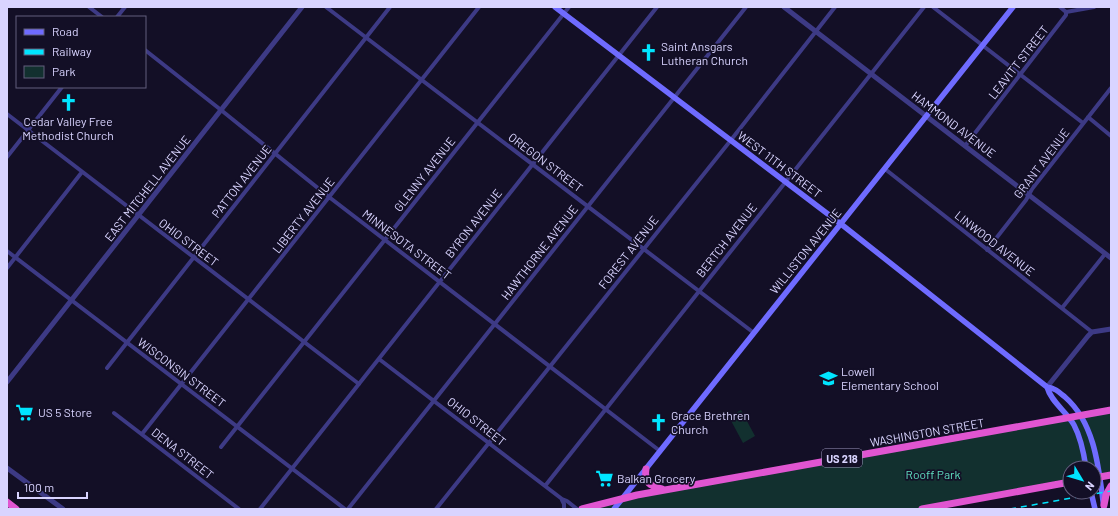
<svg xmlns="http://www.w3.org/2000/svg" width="1118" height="516" viewBox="0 0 1118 516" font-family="Barlow,sans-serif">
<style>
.green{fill:#12302f}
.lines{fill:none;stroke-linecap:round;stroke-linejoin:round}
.minor{stroke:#3d3a85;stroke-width:4}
.tertiary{stroke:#3d3a85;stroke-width:5}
.secondary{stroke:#6f6bff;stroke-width:5.5}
.trunk{stroke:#e055d1;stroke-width:7}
.rail{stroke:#00e5ff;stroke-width:1.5;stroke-dasharray:6 5;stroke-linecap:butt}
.labels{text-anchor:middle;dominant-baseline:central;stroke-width:3.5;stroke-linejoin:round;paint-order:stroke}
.shield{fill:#130f26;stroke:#9e99be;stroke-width:1}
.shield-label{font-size:11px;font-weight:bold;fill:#d9d4ff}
.poi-label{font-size:12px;fill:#d9d4ff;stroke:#130f26;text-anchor:start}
.street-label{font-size:12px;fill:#d9d4ff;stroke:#130f26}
.park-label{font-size:12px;fill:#5fe0c0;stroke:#130f26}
</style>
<rect width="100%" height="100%" fill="#130f26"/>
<!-- green -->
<path class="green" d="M741 410 755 436 743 443 729 417Z
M1111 410V475L1094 478V468H1070V482L922 509H582L592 506Z"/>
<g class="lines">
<!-- minor -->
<path class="minor" d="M89 7 102 17
M326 7 754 333
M933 7 1083 123
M1060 7 1066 12
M1066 12 1094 7
M117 17 125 7
M145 50 221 110 329 197 660 451
M7 114 359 384
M1088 117 1111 136
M965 146 1066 15V12
M7 157 62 87
M885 169 1092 332
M987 250 1026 200 1032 189 1111 88
M7 251 345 509
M7 268 82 172
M1062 308 1105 254
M379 359 562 499 567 501 577 509
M107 368 390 7
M114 413 239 509
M142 434 479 7
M221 447 569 7
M545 486 924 7
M562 500 564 504V509
M260 509 657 7
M348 509 746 7
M436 509 731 140 835 7"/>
<!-- tertiary -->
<path class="tertiary" d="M784 7 1111 258
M7 382 302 7
M1047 387 1088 336 1092 332 1111 329
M7 468 63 509"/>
<!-- secondary -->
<path class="secondary" d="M555 7 841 224 1047 387C1055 388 1059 392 1065 397 1096 424 1099 471 1104 509
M1047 387C1051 402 1067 412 1074 425 1081 438 1084 454 1086 468
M1091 492 1095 509
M614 509 1013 7"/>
<!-- trunk -->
<path class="trunk" d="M646 469C644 483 650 486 662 489
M1094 478 1111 475
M7 502 16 509
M1104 505 1106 495 1111 486
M582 509 637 495 1111 410
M922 509 1070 482"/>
<!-- rail -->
<path class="rail" d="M1010 509 1111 491"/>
</g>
<!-- icons -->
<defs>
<symbol id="church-bare" viewBox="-9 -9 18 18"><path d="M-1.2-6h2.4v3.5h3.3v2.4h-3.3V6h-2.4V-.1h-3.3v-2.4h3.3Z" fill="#00e5ff" stroke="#130f26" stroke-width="2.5" paint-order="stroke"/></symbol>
<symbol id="school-bare" viewBox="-9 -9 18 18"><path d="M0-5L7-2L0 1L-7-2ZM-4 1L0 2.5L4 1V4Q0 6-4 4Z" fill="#00e5ff" stroke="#130f26" stroke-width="2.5" paint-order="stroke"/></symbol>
<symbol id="supermarket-bare" viewBox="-9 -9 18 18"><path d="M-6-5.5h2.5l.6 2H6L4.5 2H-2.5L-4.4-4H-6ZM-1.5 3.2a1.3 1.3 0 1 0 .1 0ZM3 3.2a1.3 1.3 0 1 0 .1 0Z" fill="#00e5ff" stroke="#130f26" stroke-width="2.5" paint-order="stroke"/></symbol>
</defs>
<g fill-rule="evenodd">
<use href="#church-bare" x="636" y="40" width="25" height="25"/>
<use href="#church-bare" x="56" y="90" width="25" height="25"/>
<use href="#school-bare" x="816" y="366" width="25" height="25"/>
<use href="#supermarket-bare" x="12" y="400" width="25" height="25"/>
<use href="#church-bare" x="646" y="410" width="25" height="25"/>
<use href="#supermarket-bare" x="592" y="466" width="25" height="25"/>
</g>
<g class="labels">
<!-- shield labels -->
<rect class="shield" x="822" y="449" width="40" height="18" rx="3"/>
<g class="shield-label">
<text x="842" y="458">US 218</text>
</g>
<!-- poi labels -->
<g class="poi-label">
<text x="661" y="46">Saint Ansgars<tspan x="661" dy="14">Lutheran Church</tspan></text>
<text x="68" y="121" text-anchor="middle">Cedar Valley Free<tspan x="68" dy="14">Methodist Church</tspan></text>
<text x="841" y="371">Lowell<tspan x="841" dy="14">Elementary School</tspan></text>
<text x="38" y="412">US 5 Store</text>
<text x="671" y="415">Grace Brethren<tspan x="671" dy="14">Church</tspan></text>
<text x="617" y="478">Balkan Grocery</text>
</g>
<!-- street labels -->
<g class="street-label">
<text transform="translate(1018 62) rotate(-52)">LEAVITT STREET</text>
<text transform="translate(954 124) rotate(37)">HAMMOND AVENUE</text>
<text transform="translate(546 162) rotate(37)">OREGON STREET</text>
<text transform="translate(1041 163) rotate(-53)">GRANT AVENUE</text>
<text transform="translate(780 164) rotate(37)">WEST 11TH STREET</text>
<text transform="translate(424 174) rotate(-52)">GLENNY AVENUE</text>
<text transform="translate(241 181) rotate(-52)">PATTON AVENUE</text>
<text transform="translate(147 188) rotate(-52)">EAST MITCHELL AVENUE</text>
<text transform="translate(303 215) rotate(-52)">LIBERTY AVENUE</text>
<text transform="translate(473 223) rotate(-52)">BYRON AVENUE</text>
<text transform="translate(726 240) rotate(-52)">BERTCH AVENUE</text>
<text transform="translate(189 242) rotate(37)">OHIO STREET</text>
<text transform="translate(995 243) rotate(38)">LINWOOD AVENUE</text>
<text transform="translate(407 244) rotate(37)">MINNESOTA STREET</text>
<text transform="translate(805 251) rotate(-51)">WILLISTON AVENUE</text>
<text transform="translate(539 252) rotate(-52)">HAWTHORNE AVENUE</text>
<text transform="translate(628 252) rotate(-52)">FOREST AVENUE</text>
<text transform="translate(182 372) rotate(37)">WISCONSIN STREET</text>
<text transform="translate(477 421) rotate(38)">OHIO STREET</text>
<text transform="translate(927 432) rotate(-10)">WASHINGTON STREET</text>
<text transform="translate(183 453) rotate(38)">DENA STREET</text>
</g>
<!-- park labels -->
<g class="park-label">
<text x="933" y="474">Rooff Park</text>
</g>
</g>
<!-- border -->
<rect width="1118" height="516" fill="none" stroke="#d9d4ff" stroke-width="16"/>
<!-- legend -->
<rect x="16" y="16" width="130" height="72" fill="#130f26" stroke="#625e7d"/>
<rect x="24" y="29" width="20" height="6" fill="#6f6bff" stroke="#625e7d"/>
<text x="52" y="36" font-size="12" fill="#d9d4ff">Road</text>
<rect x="24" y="49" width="20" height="6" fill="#00e5ff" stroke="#625e7d"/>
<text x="52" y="56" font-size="12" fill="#d9d4ff">Railway</text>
<rect x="24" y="66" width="20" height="12" fill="#12302f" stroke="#625e7d"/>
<text x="52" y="76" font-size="12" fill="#d9d4ff">Park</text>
<!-- north arrow -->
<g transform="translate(1082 480) rotate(128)"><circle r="19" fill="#130f26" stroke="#625e7d"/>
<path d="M0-3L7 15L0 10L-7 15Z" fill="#00e5ff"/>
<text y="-6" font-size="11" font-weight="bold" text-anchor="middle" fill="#d9d4ff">N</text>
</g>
<!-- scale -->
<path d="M18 492v6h69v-6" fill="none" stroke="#d9d4ff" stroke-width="2"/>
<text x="24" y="492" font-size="12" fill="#d9d4ff" stroke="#130f26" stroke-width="3" paint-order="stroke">100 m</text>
</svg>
